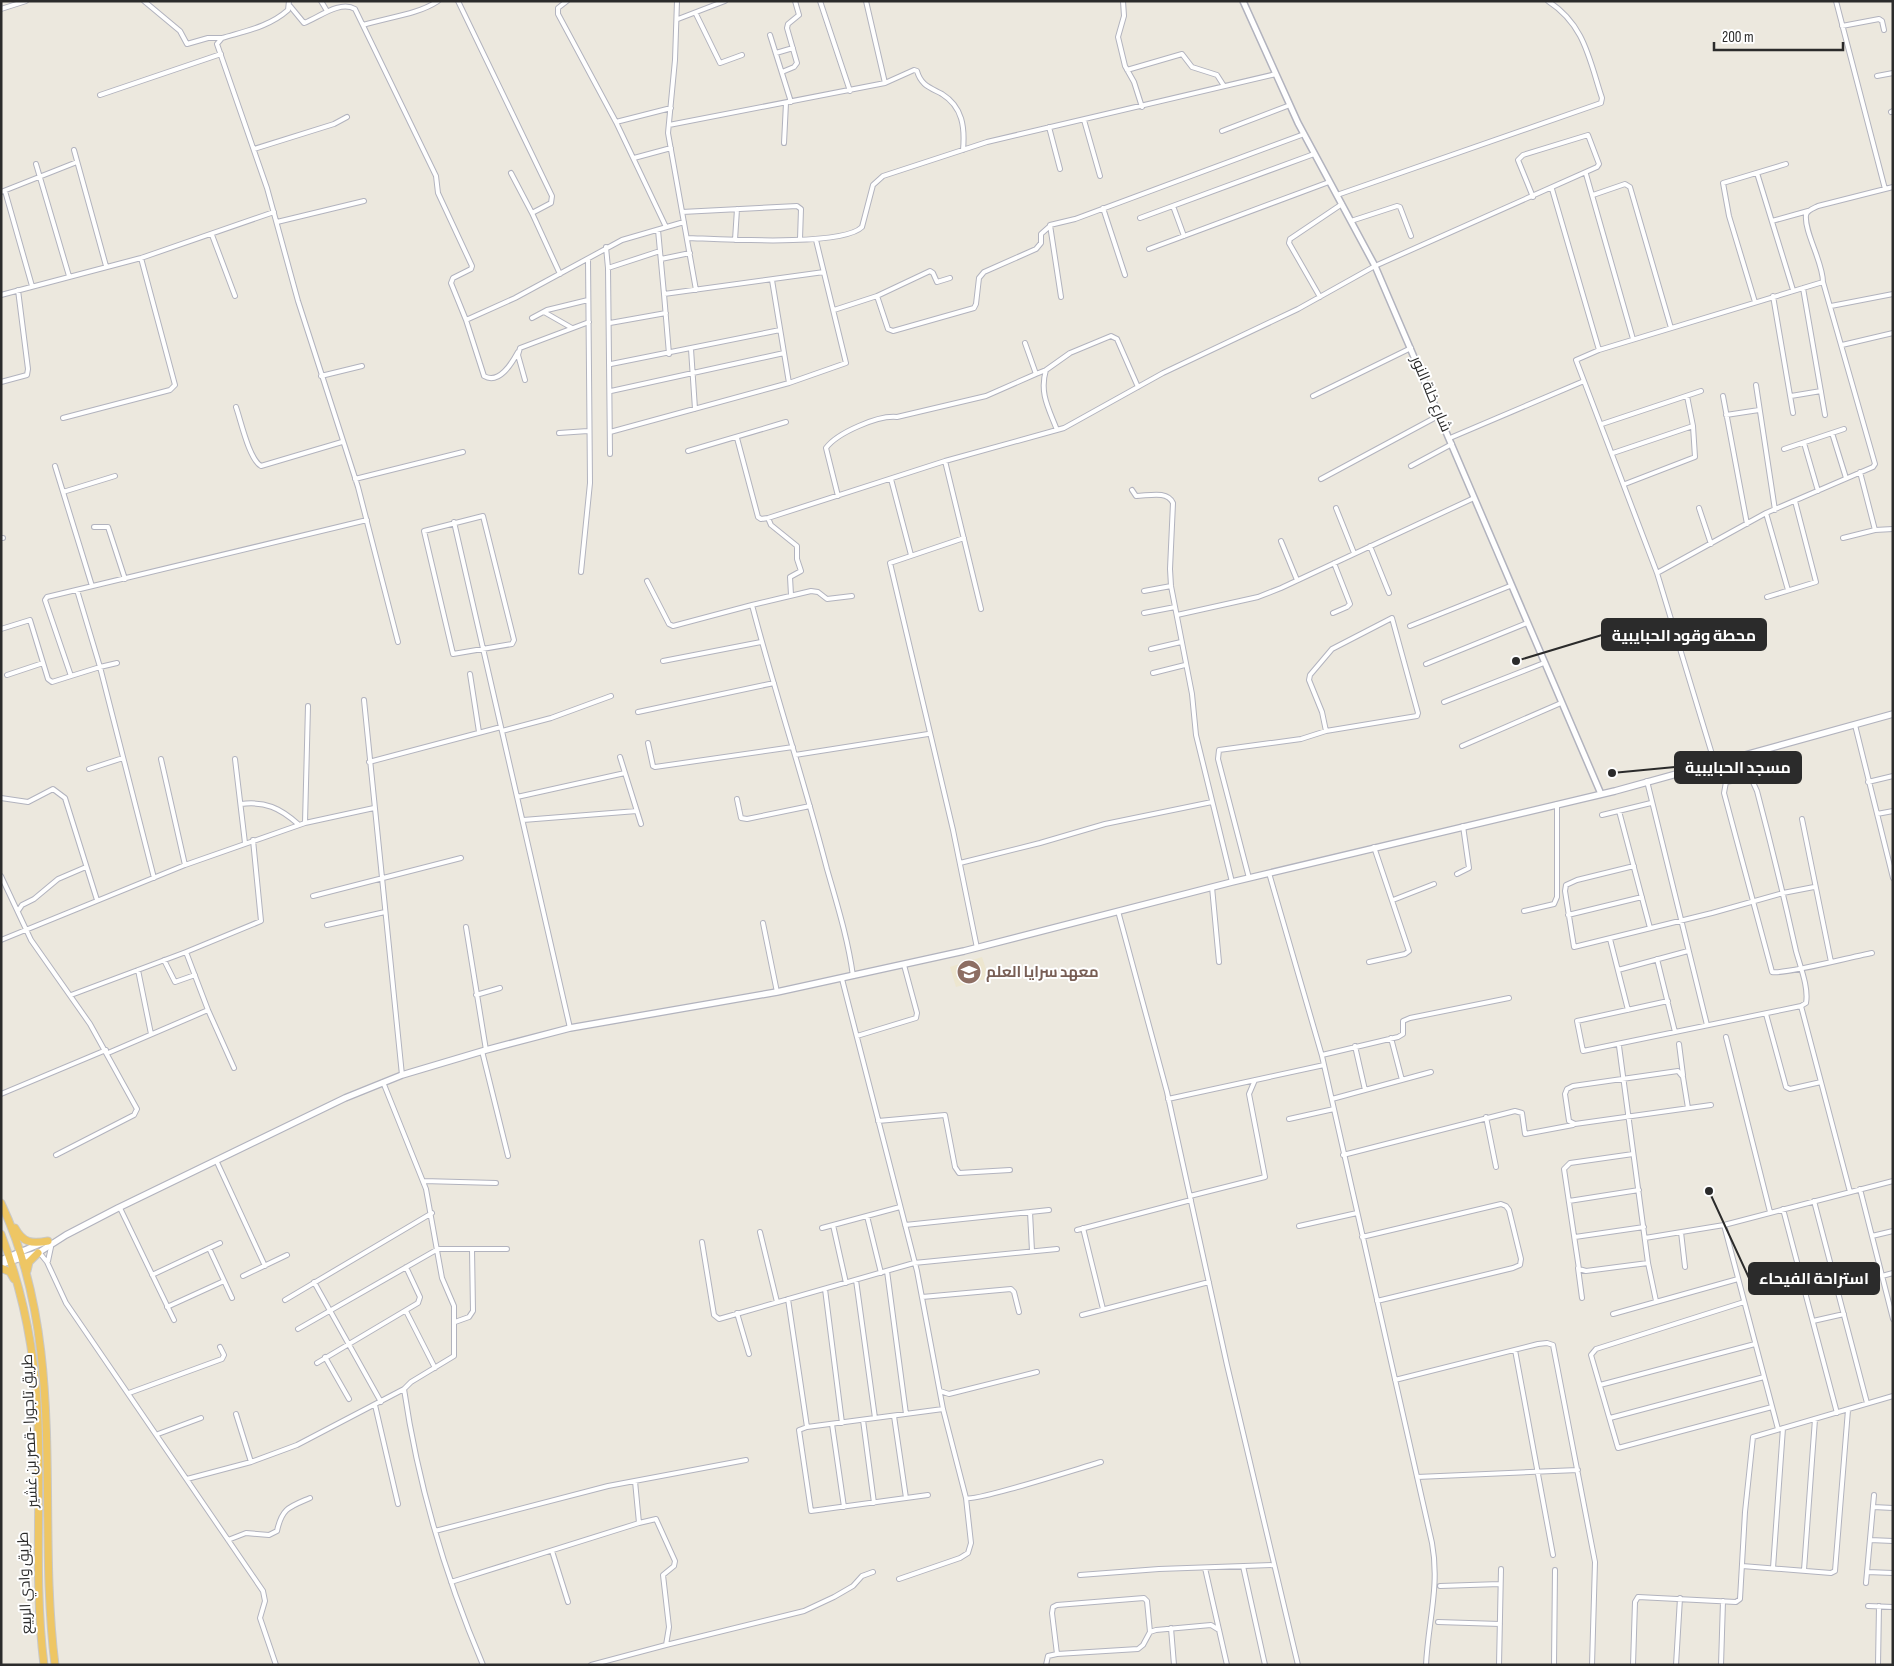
<svg xmlns="http://www.w3.org/2000/svg" width="1894" height="1666" viewBox="0 0 1894 1666" font-family="'Sofia Sans Condensed',Cairo,sans-serif">
<style>
.education{fill:#ede6cf}
.lines{fill:none;stroke-linecap:round;stroke-linejoin:round}
.minor-casing{stroke:#b2b3be;stroke-width:6}
.tertiary-casing{stroke:#b2b3be;stroke-width:8}
.secondary-casing{stroke:#b2b3be;stroke-width:8}
.trunk-casing{stroke:#c8c8c8;stroke-width:9}
.minor{stroke:#fff;stroke-width:4}
.tertiary{stroke:#fff;stroke-width:5}
.secondary{stroke:#fff;stroke-width:5.5}
.trunk{stroke:#eec664;stroke-width:7}
.labels{text-anchor:middle;dominant-baseline:central;stroke-width:4;stroke-linejoin:round;paint-order:stroke}
.street-label{font-size:15px;fill:#2b2b2b;stroke:#fff}
.education-label{font-size:15px;font-weight:bold;fill:#785e54;stroke:#fff;text-anchor:start}
.leader{fill:none;stroke:#2b2b2b;stroke-width:2}
.callout-dot{fill:#2b2b2b;stroke:#fff;stroke-width:2}
.callout{fill:#2b2b2b;stroke:#2b2b2b;stroke-width:2}
.callout-label{font-size:16px;text-anchor:middle;font-weight:bold;fill:#fff}
</style>
<rect width="100%" height="100%" fill="#ece8de"/>
<!-- education -->
<path class="education" d="M982 957 989 978 956 987 950 967Z"/>
<g class="lines">
<defs>
<path id="minor" d="M144 1 180 31 187 44 208 38H222
M289 1 288 10C269 27 245 31 222 38L217 44 267 188 298 301 358 487 398 642
M321 1 327 11
M458 1 552 196 551 203 532 213 560 274
M567 1 558 8V14L616 122 666 227
M677 1 675 60 668 133 696 290
M820 1 850 91
M1123 1 1124 16 1118 37 1125 66 1134 82 1142 107
M1836 1 1885 189
M290 6 304 23C318 18 340 0 355 9L436 176 438 193 472 266 471 269 453 278 451 283 466 320 484 376C499 385 512 363 518 352
M1 9 26 1
M696 14 720 63 742 55
M678 19 725 1
M363 25C388 17 417 15 438 1
M1842 26 1879 19 1882 21 1884 30
M770 35 791 102
M776 53 793 48
M1127 70 1182 54 1192 67 1217 75 1224 86
M782 72 794 67 797 63 787 28 788 24 799 15 795 1
M1877 76 1893 73
M885 83 914 70 917 71C921 85 929 87 942 94 963 107 965 128 963 150
M100 95 221 54
M1891 112 1893 111
M1084 120 1100 176
M616 122 671 108
M669 125 885 83 866 1
M1049 127 1060 169
M1222 131 1290 105
M784 143 786 103
M254 149 334 124 347 117
M74 150 106 266
M634 158 671 148
M36 164 69 276
M511 173 532 213
M1757 173 1793 290
M1586 174 1633 339
M1552 189 1599 350
M5 191 32 286
M1 192 77 162
M1337 195 1601 103 1602 98C1589 59 1585 25 1548 1
M1593 195 1625 184 1630 187 1671 328
M1173 206 1184 236
M1103 208 1125 275
M682 212 797 206 801 209 800 239
M1140 218 1314 154
M1351 221 1397 206 1400 207 1411 236
M1772 221 1808 211
M277 222 364 201
M658 230 664 294
M212 235 235 296
M687 238C720 239 842 247 862 227L873 185 883 176 987 142 1276 74
M735 240 737 209
M606 247 608 268
M1149 249 1329 182
M661 259 690 253
M1803 288 1825 415
M1 295 141 258 274 212
M877 296 930 271 933 273 937 282 950 278
M1773 296 1793 413
M1061 297 1050 225 1075 219 1304 134
M1320 297 1289 243 1290 239 1342 204
M1755 302 1729 216 1723 183 1786 164
M1831 306 1893 294
M834 310 877 296 888 329 893 331 974 308 976 304 979 278 984 272 1036 249 1041 243V234L1050 226
M544 312 572 328
M532 318 547 310 588 300
M466 320 515 298 622 240 684 222
M610 323 666 313
M1842 345 1893 333
M691 349 695 409
M669 354 664 294 824 272
M611 364 780 330
M1046 370C1039 393 1049 409 1057 430
M1036 374 1046 370 1070 353 1111 336 1117 339 1138 387
M321 376 362 366
M525 380 518 355 520 348 589 322
M1 382 27 375 28 369 18 290
M789 383 846 363 816 240
M1756 385 1775 510
M611 391 784 353
M1313 396 1411 348
M1723 396 1747 524
M1791 396 1821 391
M236 407C241 421 249 459 261 466L342 442
M1726 415 1759 410
M63 418 170 390 175 385 141 258
M1602 424 1701 391
M610 432 789 383 772 280
M559 433 588 431
M1832 433 1846 478
M737 438 758 517 761 519 768 518 945 461 1064 428 1163 373 1298 309 1375 266 1597 167 1599 164 1588 135 1523 155 1518 160 1533 197
M1450 438 1584 381
M1804 443 1818 491
M1784 449 1844 429
M688 451 786 422
M1613 453 1693 426
M610 454 608 268 660 251
M945 461 981 609
M55 466 92 586
M1411 466 1452 444
M1860 472 1875 530 1893 529
M355 479 463 452
M891 479 911 555
M1321 479 1440 415
M1625 484 1695 457 1693 426 1687 396
M1132 490 1136 496C1148 496 1167 490 1173 503L1170 569 1171 586 1192 694 1196 735 1232 882
M63 492 115 476
M838 496 826 448C837 433 878 415 897 417L986 396 1036 374 1025 343
M1336 508 1354 553
M1699 508 1711 544
M1766 513 1788 590
M483 516 514 640 512 644 453 654 424 531Z
M768 518 771 525 797 546V559L801 571 790 577 791 595
M454 522 570 1028
M94 527H108L125 579
M1 538H3
M964 538 890 563 953 830 977 948
M1843 538 1875 530
M1281 541 1297 580
M1370 546 1389 593
M581 572 590 483 588 259
M1657 573 1766 513 1873 467 1875 464 1823 282
M647 581 669 624 673 626 752 605C775 693 804 780 827 869 837 904 848 939 853 976
M1144 591 1171 586
M1767 597 1816 582 1795 501
M752 605 811 591 818 592 827 599 852 596
M1144 613 1175 607
M1333 613 1347 607 1350 604 1334 563
M1177 615 1258 597 1281 588 1474 498
M1410 626 1510 586
M1 629 30 620 48 679 52 682 71 676 45 600 47 597 367 520
M1151 649 1181 642
M663 661 761 642
M117 663 100 667 154 878
M1426 664 1527 623
M1153 673 1185 665
M470 674 479 732
M7 675 43 663
M71 676 100 667 77 590
M364 700 402 1075
M1444 702 1544 663
M308 706 305 823 374 808
M638 712 774 683
M1855 725 1893 878
M502 731 551 718 611 696
M648 743 653 766 655 767 793 747
M1462 746 1561 703
M795 755 928 734
M620 757 641 824
M161 759 185 865
M235 759 245 843
M369 762 501 727
M1715 764 1657 573 1576 360 1599 350 1823 282C1823 262 1804 232 1806 215 1807 210 1814 208 1818 206L1893 187
M89 769 123 758
M1647 781 1707 1025
M1868 782 1893 776
M517 797 625 773
M1 798 28 802 53 789 65 798 97 900
M737 799 741 818 747 819 810 806
M241 804C265 801 280 808 298 824
M1619 811 1650 928
M1877 814 1893 811
M1602 815 1651 803
M1802 819 1831 962
M523 820 637 811
M960 863 1040 843 1105 824 1212 802
M1634 866 1577 880 1566 885 1565 891 1574 947 1712 913 1783 893 1814 887
M1269 873 1322 1056 1432 1543C1440 1586 1428 1622 1426 1665
M1457 874 1469 868 1463 826
M1 876 31 940 90 1024 137 1109 134 1115 56 1155
M1249 878 1218 759 1219 750 1301 739 1326 731 1417 716 1418 713 1392 618 1332 649 1310 675 1309 680 1322 712 1326 731
M1212 887 1219 962
M313 896 461 858
M1393 900 1434 884
M18 911 22 905 34 899 58 879 86 867
M1118 911 1167 1092 1227 1365 1298 1665
M1524 911 1554 904 1557 897V804
M1568 915 1642 897
M763 923 777 992
M327 925 385 912
M466 927 486 1050
M1610 939 1628 1010
M1 940 185 865 305 823
M186 952 261 921 253 840
M1657 959 1675 1032
M164 960 175 982 195 975
M1369 962 1405 954 1409 951 1374 847
M138 970 151 1034
M1618 970 1688 951
M842 979 917 1271 943 1409 966 1498C975 1502 1083 1467 1101 1462
M71 995 186 952 208 1010
M476 995 500 988
M1668 1001 1577 1021 1583 1051 1801 1006 1850 1192
M1801 1006 1806 1003C1809 988 1800 966 1796 951 1784 897 1771 844 1757 791L1752 780 1748 778 1726 782 1724 793 1772 972C1783 975 1855 956 1872 953
M1766 1014 1786 1087 1790 1089 1821 1082
M857 1036 916 1018 917 1013 904 965
M1726 1037 1770 1212
M1391 1038 1402 1080
M1679 1044 1683 1075
M1355 1046 1365 1090
M1619 1046 1648 1263 1656 1301
M482 1051 508 1156
M108 1053 208 1010 234 1068
M1322 1055 1398 1037 1403 1034V1021L1410 1018 1509 998
M1 1094 106 1050
M1168 1099 1324 1065
M1332 1099 1431 1072
M1688 1108 1683 1077 1678 1071 1573 1086 1567 1089 1565 1094 1569 1121 1575 1124 1711 1105
M1486 1117 1496 1167
M1289 1119 1334 1109
M878 1121 945 1115 955 1167 959 1173 1010 1170
M1633 1154 1570 1163 1564 1169 1579 1269 1586 1271 1648 1263
M1343 1155 1515 1111 1522 1113 1525 1134 1573 1125
M216 1160 265 1266
M423 1181 496 1183
M1860 1189 1893 1319
M1190 1196 1265 1177 1249 1094 1255 1080
M1569 1201 1639 1190
M1814 1201 1867 1403
M120 1208 174 1320
M1783 1209 1837 1413
M1030 1212 1032 1251
M867 1216 881 1273
M833 1225 846 1283
M905 1225 1049 1210
M1299 1226 1357 1213
M822 1228 900 1207
M1083 1228 1103 1309
M1077 1230 1191 1200
M760 1232 777 1302
M1681 1232 1685 1267
M1872 1236 1893 1231
M1362 1237 1501 1204 1506 1206 1509 1210 1521 1259 1520 1265 1513 1268 1377 1301
M1575 1237 1644 1227
M1645 1238 1724 1225
M702 1242 714 1315 719 1319 914 1263 1057 1249
M209 1248 232 1298
M39 1252 47 1262 66 1303 263 1591 265 1601 260 1618 276 1665
M48 1261 51 1247
M1578 1268 1582 1298
M887 1271 906 1414
M152 1275 220 1243
M243 1276 287 1255
M1882 1276 1893 1273
M856 1280 875 1418
M314 1282 381 1402
M825 1289 842 1423
M922 1297 1011 1289 1014 1292 1019 1312
M788 1299 807 1427 943 1409
M285 1300 432 1213
M1744 1302 1596 1349 1591 1355 1618 1448 1772 1407
M167 1307 224 1281
M406 1311 435 1368
M737 1313 749 1354
M1613 1314 1738 1279
M1082 1315 1209 1282
M1813 1321 1844 1314
M455 1322 469 1317 473 1311 472 1249
M298 1329 438 1249H507
M1515 1350 1553 1555
M325 1357 349 1399
M317 1363 418 1303 420 1297 406 1267
M1395 1380 1538 1344 1547 1343 1553 1345 1595 1562 1592 1665
M1600 1385 1755 1344
M404 1389C418 1485 445 1576 483 1665
M940 1391 949 1394 1037 1372
M129 1393 222 1359 224 1355 220 1347
M375 1405 398 1504
M236 1414 251 1462
M894 1416 906 1498
M1610 1418 1764 1377
M863 1420 874 1503
M832 1424 844 1507
M807 1427 799 1430 811 1511 928 1495
M1778 1429 1724 1225 1893 1181
M158 1434 201 1418
M1417 1477 1578 1470
M187 1479 251 1462 297 1445 404 1389 411 1382 454 1356V1306L442 1278 426 1189 383 1082
M1873 1507 1893 1508
M639 1523 656 1519 675 1561 674 1566 663 1575 669 1627 666 1645 804 1611 834 1597 853 1586 862 1576 873 1572
M435 1531 608 1486 746 1460
M228 1540 246 1533 269 1535 277 1531C282 1508 289 1507 310 1498
M1870 1540 1893 1541
M552 1551 568 1602
M1243 1566 1265 1665
M1742 1566 1831 1573 1835 1571 1848 1410
M1205 1568 1227 1665
M1773 1568 1783 1428
M1804 1570 1815 1419
M1867 1572 1893 1573
M1080 1575 1159 1569 1274 1565
M899 1579 960 1558 968 1553 971 1543 966 1498
M451 1582 639 1523 635 1481
M1866 1583 1874 1495
M1440 1586 1500 1584
M1868 1606 1893 1607
M1438 1622 1500 1624
M1171 1628 1174 1665
M1057 1654 1052 1613 1053 1607 1057 1605 1144 1598 1147 1601 1150 1632
M591 1665 666 1645
M1046 1665 1048 1656 1057 1654 1138 1649 1143 1645 1150 1632 1156 1630 1211 1625 1219 1630
M1499 1665 1501 1569
M1554 1665 1555 1570
M1633 1665 1635 1602 1638 1597 1736 1602 1740 1599 1745 1512 1753 1437 1893 1396
M1676 1665 1680 1598
M1721 1665 1723 1601
M1878 1665 1879 1606"/>
<path id="tertiary" d="M1243 1 1298 123 1375 266 1601 794"/>
<path id="secondary" d="M1 1260 42 1243
M1 1264 38 1253 66 1235 118 1208 345 1098 402 1075 486 1050 570 1028 777 992 964 951 1232 882 1615 791 1893 714"/>
<path id="trunk" d="M1 1203C69 1348 36 1511 55 1665
M15 1228C23 1243 32 1244 48 1241
M1 1234C24 1294 36 1358 38 1423 41 1504 34 1584 44 1665
M1 1268 10 1272 14 1279
M27 1271 29 1262 38 1253"/>
</defs>
<!-- minor casing -->
<use href="#minor" class="minor-casing"/>
<!-- tertiary casing -->
<use href="#tertiary" class="tertiary-casing"/>
<!-- secondary casing -->
<use href="#secondary" class="secondary-casing"/>
<!-- trunk casing -->
<use href="#trunk" class="trunk-casing"/>
<!-- minor -->
<use href="#minor" class="minor"/>
<!-- tertiary -->
<use href="#tertiary" class="tertiary"/>
<!-- secondary -->
<use href="#secondary" class="secondary"/>
<!-- trunk -->
<use href="#trunk" class="trunk"/>
</g>
<!-- icons -->
<defs>
<symbol id="university-disc" viewBox="-11 -11 22 22"><circle r="9.5" fill="#8d6e63" stroke="#fff"/><path d="M0-5L7-2L0 1L-7-2ZM-4 1L0 2.5L4 1V4Q0 6-4 4Z" fill="#fff"/></symbol>
</defs>
<g fill-rule="evenodd">
<use href="#university-disc" x="955" y="958" width="28" height="28"/>
</g>
<g class="labels">
<!-- street labels -->
<g class="street-label">
<text transform="translate(1431 394) rotate(67)">شارع خلة النور</text>
<text transform="translate(30 1431) rotate(-92)">طريق تاجورا -قصر بن غشير</text>
<text transform="translate(25 1583) rotate(-92)">طريق وادي الربيع</text>
</g>
<!-- education labels -->
<g class="education-label">
<text x="986" y="972">معهد سرايا العلم</text>
</g>
</g>
<!-- callouts -->
<path class="leader" d="M1516 661L1602 635M1612 773L1675 767M1709 1191L1749 1278"/>
<g class="callout-dot">
<circle cx="1516" cy="661" r="5"/>
<circle cx="1612" cy="773" r="5"/>
<circle cx="1709" cy="1191" r="5"/>
</g>
<g class="callout">
<rect x="1602" y="619" width="164" height="31" rx="5"/>
<rect x="1675" y="752" width="126" height="31" rx="5"/>
<rect x="1749" y="1263" width="130" height="31" rx="5"/>
</g>
<g class="callout-label">
<text x="1684" y="641">محطة وقود الحبايبية</text>
<text x="1738" y="773">مسجد الحبايبية</text>
<text x="1814" y="1284">استراحة الفيحاء</text>
</g>
<!-- border -->
<rect width="1894" height="1666" fill="none" stroke="#2b2b2b" stroke-width="5"/>
<!-- scale -->
<path d="M1714 42v8h129v-8" fill="none" stroke="#2b2b2b" stroke-width="2.5"/>
<text x="1722" y="42" font-size="15" fill="#2b2b2b" stroke="#ffffff" stroke-width="4" paint-order="stroke">200 m</text>
</svg>
